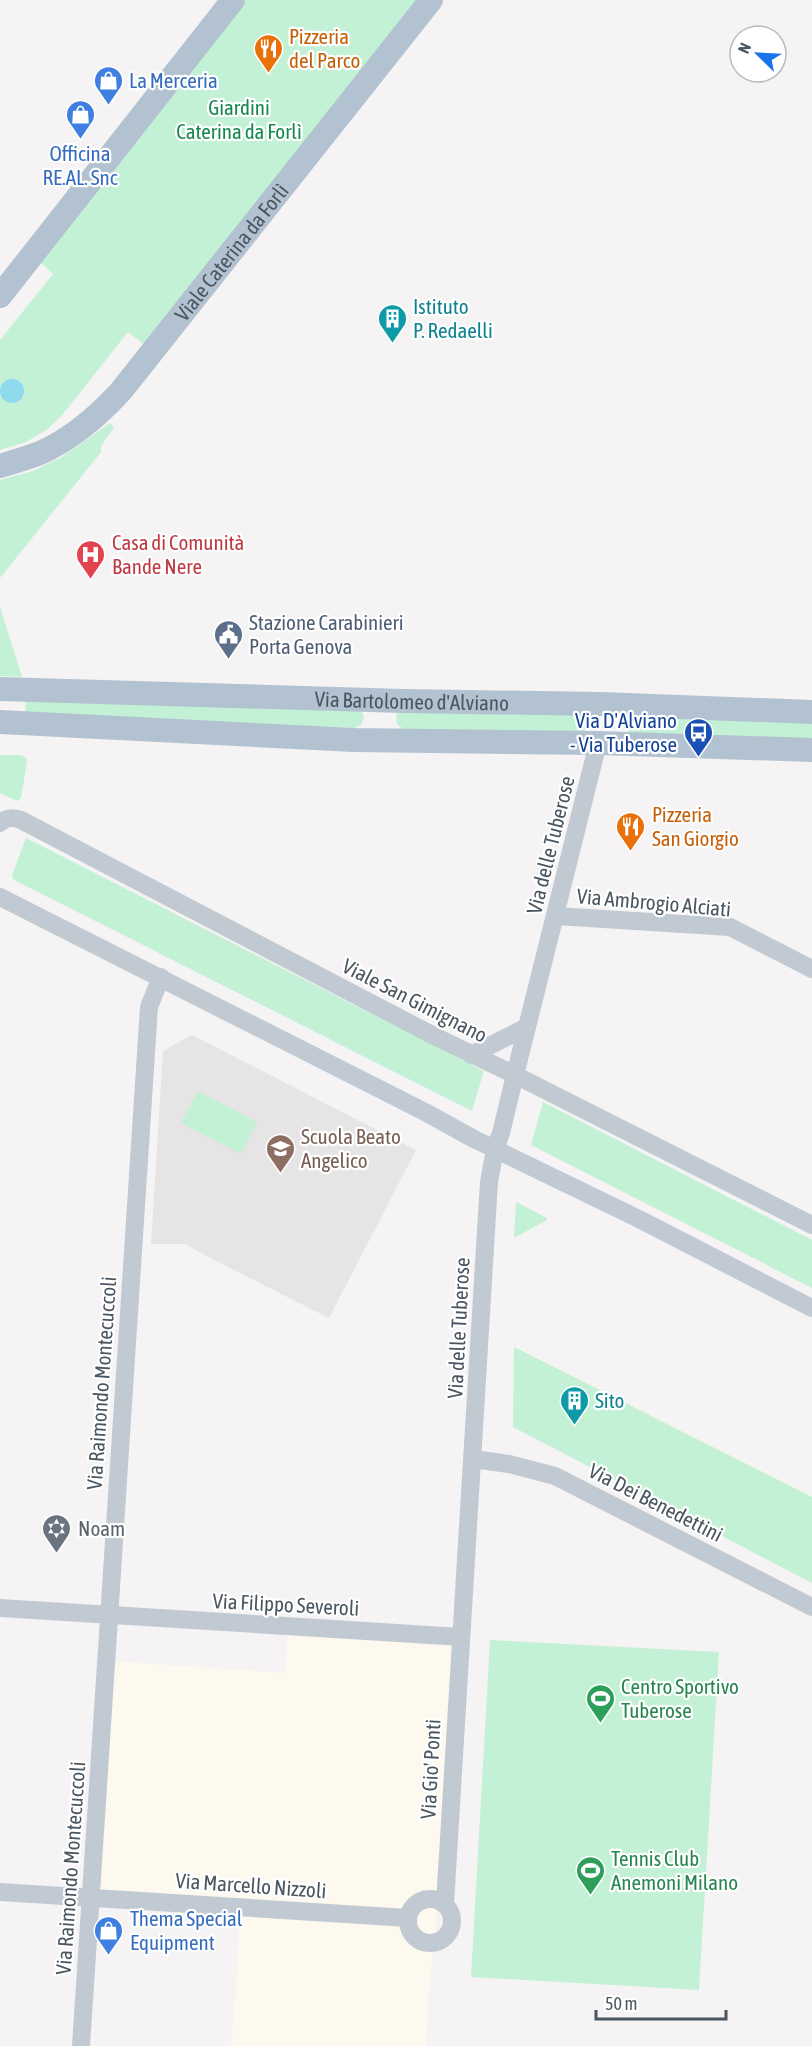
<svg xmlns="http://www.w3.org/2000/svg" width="812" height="2046" viewBox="0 0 812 2046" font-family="'Asap Condensed',sans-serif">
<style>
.commercial{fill:#fdf9ef}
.education{fill:#e6e4e5}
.green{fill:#c3f1d5}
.water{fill:#90daee}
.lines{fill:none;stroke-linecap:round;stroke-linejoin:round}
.minor{stroke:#c1cad2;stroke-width:18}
.major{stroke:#b3c2d1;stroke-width:24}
.labels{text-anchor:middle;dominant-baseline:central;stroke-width:4.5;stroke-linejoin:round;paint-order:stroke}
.food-label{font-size:21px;fill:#c56008;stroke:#fff;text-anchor:start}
.shop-label{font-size:21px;fill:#366cbe;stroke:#fff;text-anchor:start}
.park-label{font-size:21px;fill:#17864f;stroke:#fff}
.street-label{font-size:21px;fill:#4a5661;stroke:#fff}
.culture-label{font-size:21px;fill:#0d838f;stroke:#fff;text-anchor:start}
.health-label{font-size:21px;fill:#be3a42;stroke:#fff;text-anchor:start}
.service-label{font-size:21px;fill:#4e5e75;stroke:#fff;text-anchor:start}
.transit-label{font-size:21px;fill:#164399;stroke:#fff;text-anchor:end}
.education-label{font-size:21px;fill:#785e54;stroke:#fff;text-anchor:start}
.worship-label{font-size:21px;fill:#5b616d;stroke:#fff;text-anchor:start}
.leisure-label{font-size:21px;fill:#27864d;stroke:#fff;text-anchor:start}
</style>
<rect width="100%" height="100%" fill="#f5f3f3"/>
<!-- commercial -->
<path class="commercial" d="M289 1618 465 1629 429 1990 426 2046H231L237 1976 240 1900 95 1890 110 1661 285 1673Z"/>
<!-- education -->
<path class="education" d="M192 1035 416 1150 329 1318 218 1262 185 1244H151L163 1051Z"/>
<!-- green -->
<path class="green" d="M246 0H420L146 346 128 332 63 414 48 429 26 442 0 450V340L53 274 39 261Z
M110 423 114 427 101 446V452L0 578V480L33 471 62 457Z
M0 607 22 677 0 676Z
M26 700 361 710 364 717 361 725 354 728 25 715Z
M399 711 582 715C589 721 588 727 582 733L403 729 397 724 396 716Z
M629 715 812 720V741L628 736Z
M0 755H21L25 757 27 761 21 798 17 801 0 793Z
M26 838 484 1071 472 1111 14 880 12 875Z
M198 1091 257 1122 241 1154 181 1123Z
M543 1102 812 1240V1288L531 1145Z
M516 1202 547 1218V1220L514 1238Z
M514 1347 812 1497V1583L513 1427Z
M490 1640 719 1652 699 1990 471 1977Z"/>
<!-- water -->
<path class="water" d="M0 391a12 12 0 1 1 24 0a12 12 0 1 1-24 0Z"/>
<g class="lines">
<!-- minor -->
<path class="minor" d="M0 823C7 817 13 817 21 820L434 1036 515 1075 812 1225
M0 897 425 1112 474 1139 639 1219 812 1308
M556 916 730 927 812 969
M471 1055 527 1027
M473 1459 509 1464 555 1476 812 1607
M0 1608 461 1637
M0 1892 408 1918
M408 1921a22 22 0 1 1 44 0a22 22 0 1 1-44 0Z
M445 1904 489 1182 495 1149 501 1133 515 1075 598 743
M81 2046 149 1007 161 977"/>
<!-- major -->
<g class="major">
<path d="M0 296 233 0"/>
<path id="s1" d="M0 466C13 462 27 458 40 453 72 439 98 416 121 391L431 0"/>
<path id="s2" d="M0 689 403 701 600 704 812 712"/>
<path d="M0 722 354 740 598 743 812 750"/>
</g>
</g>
<!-- icons -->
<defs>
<symbol id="restaurant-pin" viewBox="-11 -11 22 30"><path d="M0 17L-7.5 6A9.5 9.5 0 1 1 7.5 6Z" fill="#e8710a" stroke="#fff"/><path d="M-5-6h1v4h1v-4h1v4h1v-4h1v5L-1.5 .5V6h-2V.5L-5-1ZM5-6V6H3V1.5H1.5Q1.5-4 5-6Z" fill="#fff"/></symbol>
<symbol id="shop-pin" viewBox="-11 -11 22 30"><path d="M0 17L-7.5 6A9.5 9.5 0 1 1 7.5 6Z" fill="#3f7fe0" stroke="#fff"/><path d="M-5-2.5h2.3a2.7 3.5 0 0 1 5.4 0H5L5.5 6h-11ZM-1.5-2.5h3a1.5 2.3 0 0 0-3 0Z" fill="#fff"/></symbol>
<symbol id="building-pin" viewBox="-11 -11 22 30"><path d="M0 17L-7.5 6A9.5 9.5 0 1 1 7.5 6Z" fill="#0f9aa8" stroke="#fff"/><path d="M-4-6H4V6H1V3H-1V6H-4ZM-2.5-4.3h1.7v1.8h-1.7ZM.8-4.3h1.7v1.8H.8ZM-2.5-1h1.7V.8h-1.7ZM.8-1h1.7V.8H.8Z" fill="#fff"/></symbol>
<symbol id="hospital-pin" viewBox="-11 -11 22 30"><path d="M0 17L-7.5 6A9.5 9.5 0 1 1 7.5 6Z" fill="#e0444e" stroke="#fff"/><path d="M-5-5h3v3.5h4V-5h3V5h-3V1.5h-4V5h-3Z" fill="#fff"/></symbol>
<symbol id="civic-pin" viewBox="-11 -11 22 30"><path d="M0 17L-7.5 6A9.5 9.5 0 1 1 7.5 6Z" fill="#5c6f8a" stroke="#fff"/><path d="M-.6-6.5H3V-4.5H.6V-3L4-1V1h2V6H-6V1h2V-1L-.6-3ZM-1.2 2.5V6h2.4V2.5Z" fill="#fff"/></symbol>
<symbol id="bus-pin" viewBox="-11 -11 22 30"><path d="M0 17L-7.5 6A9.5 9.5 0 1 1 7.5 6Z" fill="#1a4fb4" stroke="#fff"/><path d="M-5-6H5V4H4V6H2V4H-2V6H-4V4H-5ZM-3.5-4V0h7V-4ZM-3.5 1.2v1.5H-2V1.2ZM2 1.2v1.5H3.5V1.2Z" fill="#fff"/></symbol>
<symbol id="school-pin" viewBox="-11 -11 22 30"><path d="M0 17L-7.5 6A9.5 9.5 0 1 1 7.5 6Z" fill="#8d6e63" stroke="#fff"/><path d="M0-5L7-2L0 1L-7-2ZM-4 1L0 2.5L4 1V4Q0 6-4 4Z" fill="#fff"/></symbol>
<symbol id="synagogue-pin" viewBox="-11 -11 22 30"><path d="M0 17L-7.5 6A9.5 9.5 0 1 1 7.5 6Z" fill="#6b7280" stroke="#fff"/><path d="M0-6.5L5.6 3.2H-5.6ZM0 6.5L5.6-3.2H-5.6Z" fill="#fff"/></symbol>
<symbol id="stadium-pin" viewBox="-11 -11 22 30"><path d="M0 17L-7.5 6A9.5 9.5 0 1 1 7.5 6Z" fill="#2e9e5b" stroke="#fff"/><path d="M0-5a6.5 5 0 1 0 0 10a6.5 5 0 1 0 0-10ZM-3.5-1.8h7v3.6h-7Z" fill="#fff"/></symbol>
</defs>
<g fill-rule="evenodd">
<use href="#restaurant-pin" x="252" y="32" width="33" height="45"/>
<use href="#shop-pin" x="92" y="64" width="33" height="45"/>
<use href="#shop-pin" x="64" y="98" width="33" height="45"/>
<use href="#building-pin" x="376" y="302" width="33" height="45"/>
<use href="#hospital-pin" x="74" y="538" width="33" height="45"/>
<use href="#civic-pin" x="212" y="618" width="33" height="45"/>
<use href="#bus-pin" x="682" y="716" width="33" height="45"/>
<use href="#restaurant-pin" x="614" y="810" width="33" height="45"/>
<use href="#school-pin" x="264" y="1132" width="33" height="45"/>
<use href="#building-pin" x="558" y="1384" width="33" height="45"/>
<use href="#synagogue-pin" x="40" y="1512" width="33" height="45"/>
<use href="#stadium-pin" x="584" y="1682" width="33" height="45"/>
<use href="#stadium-pin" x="574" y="1854" width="33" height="45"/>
<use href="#shop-pin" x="92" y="1914" width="33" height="45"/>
</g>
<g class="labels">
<!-- food labels -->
<g class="food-label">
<text x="289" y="36">Pizzeria<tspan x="289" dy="24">del Parco</tspan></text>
<text x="652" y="814">Pizzeria<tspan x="652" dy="24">San Giorgio</tspan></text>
</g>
<!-- shop labels -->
<g class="shop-label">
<text x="129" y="80">La Merceria</text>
<text x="80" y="153" text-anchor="middle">Officina<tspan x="80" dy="24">RE.AL. Snc</tspan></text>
<text x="130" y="1918">Thema Special<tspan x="130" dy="24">Equipment</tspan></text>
</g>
<!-- park labels -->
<g class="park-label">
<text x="239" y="107">Giardini<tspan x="239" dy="24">Caterina da Forlì</tspan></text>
</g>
<!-- street labels -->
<g class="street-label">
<text stroke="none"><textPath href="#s1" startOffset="322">Viale Caterina da Forlì</textPath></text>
<text stroke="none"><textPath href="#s2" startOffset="412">Via Bartolomeo d'Alviano</textPath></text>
<text transform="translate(550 845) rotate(-76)">Via delle Tuberose</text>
<text transform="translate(654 902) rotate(5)">Via Ambrogio Alciati</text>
<text transform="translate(415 1000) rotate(27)">Viale San Gimignano</text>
<text transform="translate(458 1328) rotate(-87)">Via delle Tuberose</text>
<text transform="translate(101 1383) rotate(-86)">Via Raimondo Montecuccoli</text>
<text transform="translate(656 1502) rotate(27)">Via Dei Benedettini</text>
<text transform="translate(286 1604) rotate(3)">Via Filippo Severoli</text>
<text transform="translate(430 1769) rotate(-87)">Via Gio' Ponti</text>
<text transform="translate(70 1868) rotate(-86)">Via Raimondo Montecuccoli</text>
<text transform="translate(251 1885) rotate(4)">Via Marcello Nizzoli</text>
</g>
<!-- culture labels -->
<g class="culture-label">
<text x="413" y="306">Istituto<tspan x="413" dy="24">P. Redaelli</tspan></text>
<text x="595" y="1400">Sito</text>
</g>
<!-- health labels -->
<g class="health-label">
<text x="112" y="542">Casa di Comunità<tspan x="112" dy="24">Bande Nere</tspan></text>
</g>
<!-- service labels -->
<g class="service-label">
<text x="249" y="622">Stazione Carabinieri<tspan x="249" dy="24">Porta Genova</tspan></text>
</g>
<!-- transit labels -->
<g class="transit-label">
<text x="677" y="720">Via D'Alviano<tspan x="677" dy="24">- Via Tuberose</tspan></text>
</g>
<!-- education labels -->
<g class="education-label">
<text x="301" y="1136">Scuola Beato<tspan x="301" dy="24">Angelico</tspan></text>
</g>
<!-- worship labels -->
<g class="worship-label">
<text x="78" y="1528">Noam</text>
</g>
<!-- leisure labels -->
<g class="leisure-label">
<text x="621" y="1686">Centro Sportivo<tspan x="621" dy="24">Tuberose</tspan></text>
<text x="611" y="1858">Tennis Club<tspan x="611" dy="24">Anemoni Milano</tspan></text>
</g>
</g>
<!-- north arrow -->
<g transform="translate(758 54) rotate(294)"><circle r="28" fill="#ffffff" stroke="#b7bbc0" stroke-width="1.5"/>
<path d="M0-4.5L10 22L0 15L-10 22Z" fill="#1a73e8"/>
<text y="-9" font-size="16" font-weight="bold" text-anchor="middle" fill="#4a5661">N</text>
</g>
<!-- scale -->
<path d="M596 2010v9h130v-9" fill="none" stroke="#4a5661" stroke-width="3"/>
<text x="605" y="2010" font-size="18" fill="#4a5661" stroke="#ffffff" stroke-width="4.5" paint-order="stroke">50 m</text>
</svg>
